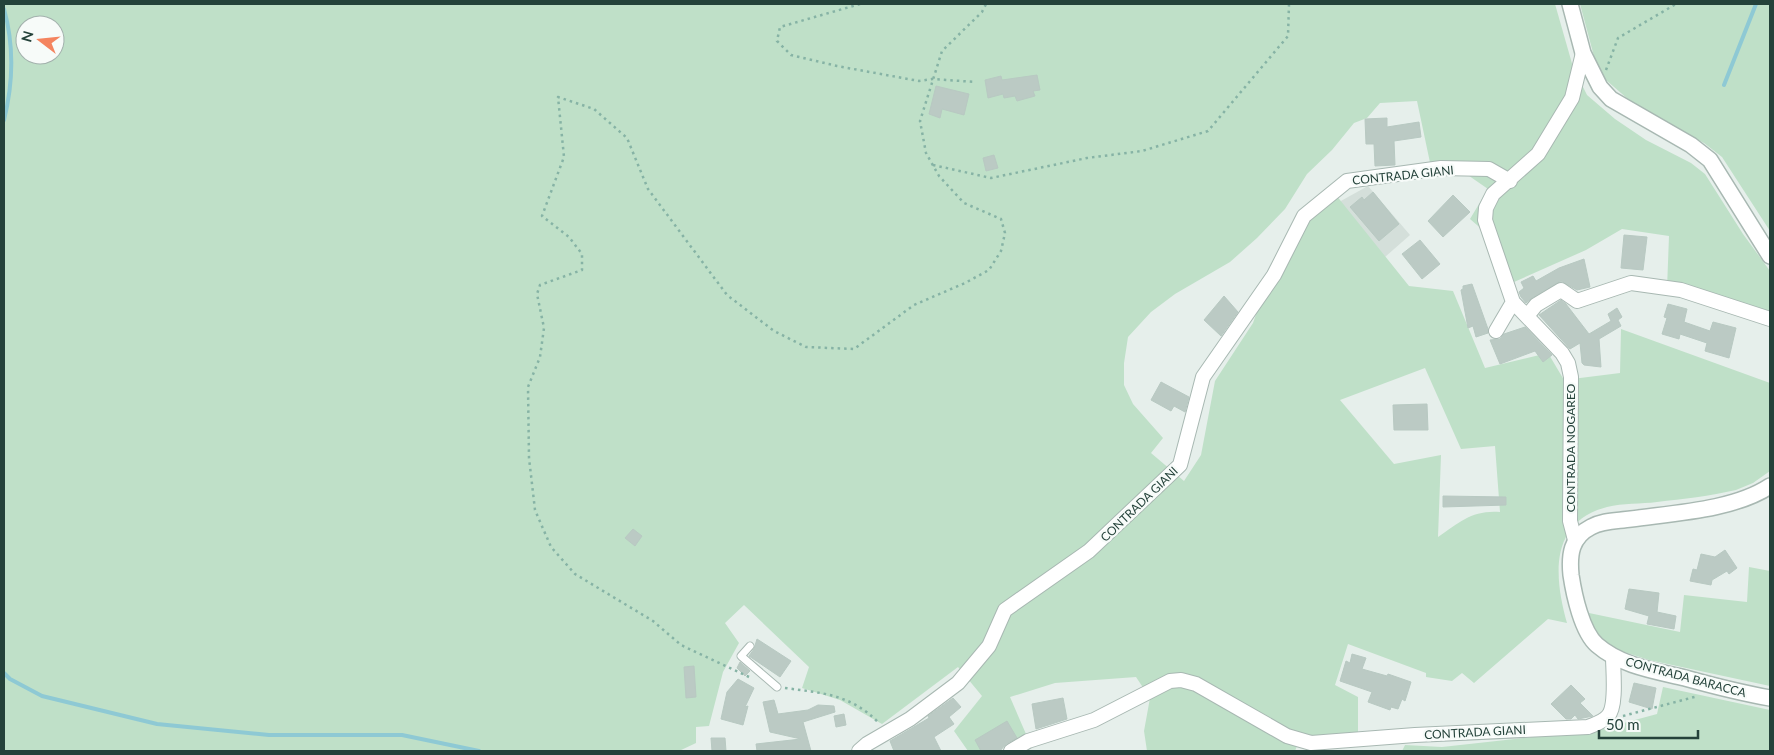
<svg xmlns="http://www.w3.org/2000/svg" width="1774" height="755" viewBox="0 0 1774 755" font-family="Lato,sans-serif">
<style>
.built{fill:#d4dfda}
.green{fill:#bfe0c8;fill-rule:evenodd}
.lines{fill:none;stroke-linecap:round;stroke-linejoin:round}
.stream{stroke:#8ec9d4;stroke-width:4}
.building{fill:#bbcac4;stroke:#b8c9c2}
.service-casing{stroke:#a8b8b2;stroke-width:9}
.minor-casing{stroke:#a8b8b2;stroke-width:16}
.tertiary-casing{stroke:#a8b8b2;stroke-width:18}
.path{stroke:#86b3a5;stroke-width:2.5;stroke-dasharray:2.5 4;stroke-linecap:butt}
.service{stroke:#fff;stroke-width:7}
.minor{stroke:#fff;stroke-width:14}
.tertiary{stroke:#fff;stroke-width:15}
.labels{text-anchor:middle;dominant-baseline:central;stroke-width:4.5;stroke-linejoin:round;paint-order:stroke}
.street-label{font-size:12px;fill:#24423a;stroke:#f7fbf9}
</style>
<rect width="100%" height="100%" fill="#e6efeb"/>
<!-- built -->
<path class="built" d="M1368 186 1410 235 1385 257 1339 202Z"/>
<!-- green -->
<path class="green" d="M4 4H1555L1573 67 1587 95 1615 119 1646 140 1691 163 1705 174 1743 234 1770 271V323L1667 289 1669 236 1622 229 1586 250 1514 282 1499 244 1470 219 1488 189 1462 171 1432 172 1417 101 1380 103 1367 118 1354 123 1332 150 1307 174 1285 209 1257 238 1230 262 1175 294 1151 312 1128 337 1124 363V385L1133 404 1163 438 1151 453 1184 481 1201 455 1215 381 1253 323 1271 272 1288 237 1336 195 1409 286 1453 291 1485 368 1548 353 1564 380 1620 373 1621 329 1770 383V471L1753 483 1736 490C1710 496 1683 499 1657 502 1641 504 1623 503 1607 507 1549 522 1554 577 1567 623L1548 619 1474 683 1462 673 1452 681 1426 677V673L1348 644 1335 685 1358 697V733L1297 746 1295 751H1147L1144 731 1150 698 1136 677 1055 683 1010 697 1026 734 989 751H968L954 731 982 696 958 667 882 724 840 700 802 688 809 667 744 605 725 623 739 643 723 672 709 726 696 727V743L679 751H4ZM25 25H55V55H25ZM1425 368 1461 449 1495 446 1500 512C1472 510 1460 522 1438 537L1441 455 1394 464 1340 400Z
M1580 4H1770V231L1722 157 1704 143 1658 119 1629 100 1606 80 1595 60Z
M1749 567 1770 571V686L1649 660 1618 650 1605 642 1593 628 1589 613 1680 632 1684 595 1747 602Z
M1663 687 1770 710V751H1402L1405 745 1442 747 1598 730 1657 714Z"/>
<g class="lines">
<!-- stream -->
<path class="stream" d="M4 9C14 45 13 84 4 120
M1724 85 1756 4
M4 673 10 679 42 696 157 724 269 735H402L479 751"/>
</g>
<!-- building -->
<path class="building" d="M1037 75 1040 90 1033 91 1035 96 1017 101 1015 96 1004 98 1003 94 988 98 985 80 1001 76 1002 80Z
M936 86 969 94 964 115 942 109 940 118 929 114Z
M1387 118V127L1419 122 1421 137 1394 141 1395 165 1375 166 1374 144H1366L1365 119Z
M994 155 998 168 986 171 983 158Z
M1373 192 1399 224 1379 241 1350 207 1362 197 1364 200Z
M1453 195 1470 212 1443 237 1428 221Z
M1624 235 1647 237 1643 270 1621 268Z
M1420 240 1440 264 1422 279 1402 254Z
M1584 259 1590 287 1577 290 1561 281 1532 298 1526 303 1521 297 1519 292 1524 288 1521 282 1533 276 1536 281 1559 268Z
M1472 284 1488 329V333L1476 337 1473 326 1468 328 1461 290 1463 289V286Z
M1224 296 1238 312 1221 336 1204 320Z
M1561 300 1566 304 1589 334 1611 321 1608 314 1617 308 1622 317 1618 320 1621 326 1599 339 1601 367 1584 365 1582 363 1580 343 1570 349 1539 315Z
M1668 304 1687 309 1684 322 1710 331 1713 322 1736 328 1729 358 1705 351 1707 343 1680 334 1679 339 1662 334 1667 318 1664 317Z
M1525 327 1552 355 1543 362 1535 351 1500 364 1490 340 1500 339 1504 334Z
M1161 382 1189 397 1185 412 1174 406 1171 411 1151 400Z
M1427 404 1428 430H1394L1393 405Z
M1443 496 1506 497V505L1443 507Z
M633 529 642 536 635 546 625 538Z
M1725 550 1737 568 1729 574 1727 571 1712 580 1711 585 1690 581 1693 569 1697 570 1701 554 1715 557Z
M1629 589 1659 593 1657 612 1676 616 1674 629 1647 624 1649 616 1625 609Z
M757 639 791 661 780 677 749 656 754 649Z
M1352 654 1366 658 1362 669 1387 676 1388 674 1411 682 1405 701 1402 699 1398 709 1391 707 1390 710 1368 702 1372 692 1340 681 1346 661 1350 663Z
M740 662 750 671 745 676 737 668Z
M694 666 696 697 686 698 684 667Z
M738 679 754 688 745 707 748 706 743 725 721 719 727 692Z
M1634 683 1656 688 1652 709 1629 702Z
M1571 685 1585 699 1580 703 1593 716 1578 719 1575 715 1571 719H1566L1551 704Z
M953 698 961 707 949 717 954 724 934 737 941 751H894L890 741 929 718 928 716Z
M1063 698 1067 719 1036 729 1032 704Z
M774 700 778 714 808 710 818 705 834 706 835 712 803 722 811 751H757L756 744 801 739 770 732 763 702Z
M844 714 846 725 836 727 834 716Z
M1007 721 1017 738 1006 744 1000 751H981L975 740Z
M711 738H725L726 751H712Z"/>
<g class="lines">
<defs>
<path id="service" d="M750 646 741 656 777 687"/>
<path id="minor" d="M1528 315 1536 305 1561 290 1577 301 1631 283 1681 290 1770 319
M1496 331 1513 302
M1575 540 1570 521 1571 377 1568 363 1562 353 1513 302 1485 220 1486 208 1493 194 1538 154 1572 98 1583 53
M859 751 867 744 910 719 958 683 989 646 1005 610 1089 551 1180 465 1203 377 1274 275 1304 216 1347 181 1441 168 1489 169 1510 181
M1011 751 1028 741 1094 720 1170 681 1181 680 1196 684 1287 736 1311 743 1415 735 1588 727C1595 724 1603 722 1608 716 1617 706 1613 670 1613 657"/>
<path id="tertiary" d="M1570 4 1583 53 1600 87 1611 99 1691 145 1710 160 1770 256
M1770 486C1734 510 1674 513 1631 519 1617 521 1603 520 1591 527 1571 537 1569 555 1571 575 1574 595 1582 632 1597 645 1621 666 1656 671 1685 678 1714 686 1742 693 1770 698"/>
</defs>
<!-- service casing -->
<use href="#service" class="service-casing"/>
<!-- minor casing -->
<use href="#minor" class="minor-casing"/>
<!-- tertiary casing -->
<use href="#tertiary" class="tertiary-casing"/>
<!-- path -->
<path class="path" d="M860 4 780 27 777 41 791 55 837 66 919 81 932 79 976 82
M1606 70 1618 38 1676 4
M933 165 991 178 1087 158 1142 151 1208 131 1288 36 1289 4
M749 677 681 645 653 621 575 574 551 547 535 510 529 458 528 387 540 357 544 328 537 294 540 285 582 270V254L569 237 542 216 564 157 558 97 594 109 627 138 648 189 727 295 774 331 806 347 854 349 914 305 965 283 989 270 1001 251 1005 233 1001 219 964 203 939 176 926 153 920 121 942 51 982 12 986 4
M785 688C822 693 850 694 878 722
M1623 716 1698 696"/>
<!-- service -->
<use href="#service" class="service"/>
<!-- minor -->
<use href="#minor" class="minor"/>
<!-- tertiary -->
<use href="#tertiary" class="tertiary"/>
</g>
<g class="labels">
<!-- street labels -->
<g class="street-label">
<text transform="translate(1403 175) rotate(-6)">CONTRADA GIANI</text>
<text transform="translate(1570 448) rotate(-90)">CONTRADA NOGAREO</text>
<text transform="translate(1139 504) rotate(-44)">CONTRADA GIANI</text>
<text transform="translate(1686 677) rotate(15)">CONTRADA BARACCA</text>
<text transform="translate(1475 732) rotate(-3)">CONTRADA GIANI</text>
</g>
</g>
<!-- border -->
<rect width="1774" height="755" fill="none" stroke="#24423a" stroke-width="10"/>
<!-- north arrow -->
<g transform="translate(40 40) rotate(286)"><circle r="24" fill="#f7fbf9" stroke="#a3b1ad"/>
<path d="M0-4L9 19L0 12L-9 19Z" fill="#f4845f"/>
<text y="-8" font-size="14" font-weight="bold" text-anchor="middle" fill="#24423a">N</text>
</g>
<!-- scale -->
<path d="M1599 730v8h99v-8" fill="none" stroke="#24423a" stroke-width="2.5"/>
<text x="1606" y="730" font-size="15" fill="#24423a" stroke="#f7fbf9" stroke-width="4" paint-order="stroke">50 m</text>
</svg>
